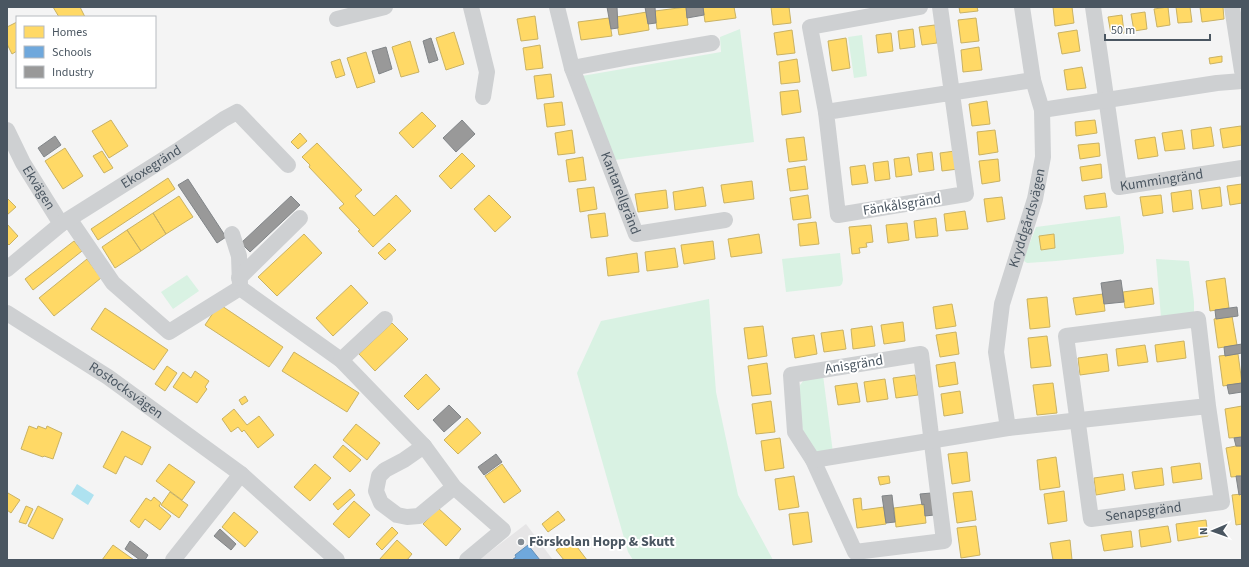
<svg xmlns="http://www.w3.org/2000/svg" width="1249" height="567" viewBox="0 0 1249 567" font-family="'Source Sans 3',sans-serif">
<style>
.education{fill:#e6e5e6}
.green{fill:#d9f2e3;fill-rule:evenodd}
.water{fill:#aee2f0}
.homes{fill:#ffd966;stroke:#c9b264}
.schools{fill:#6fa8dc;stroke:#648fb7}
.industry{fill:#999;stroke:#818588}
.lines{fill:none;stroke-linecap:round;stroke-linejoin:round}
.minor{stroke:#ced0d2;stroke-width:16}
.poi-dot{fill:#868d94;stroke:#fff;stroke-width:1.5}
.labels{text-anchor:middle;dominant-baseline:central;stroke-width:4;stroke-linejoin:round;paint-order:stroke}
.street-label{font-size:14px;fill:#4a5661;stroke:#fff}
.poi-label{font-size:14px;font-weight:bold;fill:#4a5661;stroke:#fff;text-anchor:start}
</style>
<rect width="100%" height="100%" fill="#f4f4f4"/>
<!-- education -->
<path class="education" d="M526 524 553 560H479Z"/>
<!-- green -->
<path class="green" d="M740 29 754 142 615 160 576 77 721 52 720 37Z
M862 35 867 76 854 78 848 37Z
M1120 216 1124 247V252L1123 254 1056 261 1027 263 1024 261 1025 255 1036 227ZM1054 234 1055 248 1041 250 1039 236Z
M840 253 843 280 842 284 840 286 786 292 782 259Z
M1156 259 1189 261 1194 302V312L1161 317Z
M187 275 199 291 173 309 161 292Z
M709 299 716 392 738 495 773 560H633L628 552 577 373 601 321Z
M823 375 833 453 819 455 804 437 800 415V385L804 380Z"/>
<!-- water -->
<path class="water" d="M77 484 94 495 88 505 71 494Z"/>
<!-- homes -->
<path class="homes" d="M53 7H80L85 17H59Z
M686 7 688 25 657 29 655 11Z
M703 7H734L736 18 705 22Z
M771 7H789L791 23 773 25Z
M959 7H977L978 11 960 13Z
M1053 7H1072L1074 23 1055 26Z
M1168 7 1170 25 1157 27 1154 9Z
M1176 7H1190L1192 22 1178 23Z
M1200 7H1223L1224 19 1202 22Z
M647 12 649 30 619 35 616 17Z
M1145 12 1147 29 1134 31 1131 14Z
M1122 15 1124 33 1111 34 1108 17Z
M535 16 538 39 521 41 517 19Z
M609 18 612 36 581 40 578 22Z
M976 18 979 41 961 43 958 20Z
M17 22V51L12 54 7 44V27Z
M935 25 937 43 922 45 919 27Z
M913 29 915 47 900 49 898 31Z
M792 30 795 53 777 55 774 33Z
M1077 30 1080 51 1062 54 1058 33Z
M454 32 464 64 446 70 436 38Z
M891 33 893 51 878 53 876 35Z
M846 38 850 68 832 71 828 41Z
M410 41 419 72 401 77 392 47Z
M540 45 543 68 526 70 523 48Z
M979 47 982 70 963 72 961 50Z
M366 52 375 82 357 88 347 58Z
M1222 56V62L1210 64 1209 58Z
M340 59 345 75 336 78 331 62Z
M797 59 800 82 781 84 779 62Z
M1082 67 1086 88 1067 90 1064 70Z
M551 74 554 97 537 99 534 76Z
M798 90 801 112 782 115 780 92Z
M987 101 990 124 972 126 969 104Z
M562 102 565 125 547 127 544 104Z
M422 112 436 126 413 148 399 133Z
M111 120 128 146 109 158 92 131Z
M1095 120 1097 133 1076 136 1075 122Z
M1241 126 1242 145 1223 148 1220 129Z
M1211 127 1214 146 1193 149 1191 130Z
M572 130 575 153 558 155 555 133Z
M995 130 998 152 979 155 977 132Z
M1182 130 1185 149 1165 151 1162 133Z
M300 133 307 141 298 149 291 142Z
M804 137 807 160 789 162 786 139Z
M1155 137 1158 156 1138 159 1135 140Z
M317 143 362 190 355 196 374 216 396 195 411 211 373 247 358 231 360 230 339 208 344 204 309 167 310 165 302 157Z
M1099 143 1100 156 1080 159 1078 145Z
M65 148 83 176 63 189 45 161Z
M102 151 113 168 104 173 93 156Z
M955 151 958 169 942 171 940 153Z
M932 152 934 170 919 172 917 154Z
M462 153 475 166 451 189 439 176Z
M583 157 586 180 569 182 566 160Z
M909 157 912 175 896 177 894 159Z
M998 159 1000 181 982 184 979 161Z
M888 161 890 179 875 181 873 163Z
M1101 164 1102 178 1082 181 1080 167Z
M865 165 868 183 852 185 850 167Z
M805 166 808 189 790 191 787 169Z
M168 178 175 189 98 240 91 229Z
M752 181 754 199 724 203 721 185Z
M1242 184V203L1230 205 1227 186Z
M594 187 597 209 580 212 577 189Z
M703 187 706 206 675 210 673 192Z
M1220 187 1222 206 1202 209 1199 190Z
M666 190 668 208 638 212 635 194Z
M1191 190 1193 209 1173 212 1171 193Z
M1105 193 1107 207 1086 209 1084 196Z
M489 195 511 217 495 232 474 209Z
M808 195 811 218 793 220 790 198Z
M1161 195 1163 213 1143 216 1140 197Z
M179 196 193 217 166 234 153 213Z
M1002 197 1005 219 987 222 984 199Z
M7 198 16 207 7 215Z
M965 211 968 229 946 231 944 214Z
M153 213 166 234 141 251 127 230Z
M605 213 608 236 591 238 588 215Z
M936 218 938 236 916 238 914 221Z
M816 222 819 244 800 246 798 224Z
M907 223 909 240 888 243 886 225Z
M7 224 18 236 9 245 7 243Z
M871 225 873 242 866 243 867 247 859 248 860 253 852 254 849 227Z
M127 230 141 251 115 268 102 247Z
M304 234 322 253 277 296 258 277Z
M759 234 762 253 731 257 728 239Z
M1054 234 1055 248 1041 250 1039 236Z
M74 241 82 251 33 290 25 279Z
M713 241 715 259 684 264 681 245Z
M389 243 396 250 385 260 378 253Z
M675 248 678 267 647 271 645 252Z
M637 253 639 272 608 276 606 258Z
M87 259 101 278 54 316 39 298Z
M1225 278 1229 308 1210 311 1206 281Z
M351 285 368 303 333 336 316 318Z
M1152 288 1154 304 1125 308 1123 292Z
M1103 294 1105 311 1076 315 1073 298Z
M1047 297 1050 327 1030 329 1027 299Z
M219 304 283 347 269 367 205 325Z
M952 304 956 326 936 329 933 307Z
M105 308 168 350 154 370 91 329Z
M1232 316 1237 345 1218 348 1214 319Z
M903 322 905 341 884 344 881 325Z
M392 323 408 339 375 371 359 354Z
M763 326 767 356 748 359 744 328Z
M872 326 875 346 853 349 851 329Z
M843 330 846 349 824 352 821 333Z
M956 332 959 354 940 357 936 335Z
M814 335 817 354 795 358 792 338Z
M1047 336 1051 366 1031 368 1028 338Z
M1184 341 1186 358 1157 362 1155 345Z
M1145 345 1148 362 1118 366 1116 349Z
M294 352 359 393 347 412 282 371Z
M1107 354 1109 371 1080 375 1078 358Z
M1238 354 1242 383 1223 386 1219 356Z
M955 362 958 384 939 387 936 365Z
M767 363 771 394 752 396 748 366Z
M167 366 177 373 165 391 155 384Z
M195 371 209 381 205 387 207 389 197 403 173 387 183 372 191 378Z
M426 374 440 389 418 410 404 396Z
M915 375 918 395 896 398 893 378Z
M885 379 888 399 867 402 864 382Z
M857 383 860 402 838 405 835 386Z
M1053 383 1057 413 1037 415 1033 385Z
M960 391 963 413 944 416 941 394Z
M245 396 248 401 242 405 239 400Z
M771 401 775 432 756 434 752 404Z
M1242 406V437L1229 438 1225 409Z
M234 409 247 425 259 416 274 435 258 448 244 430 242 432 238 427 231 432 222 419Z
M467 418 481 433 458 454 444 440Z
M356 424 380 443 367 460 343 440Z
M29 426 37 429 38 426 46 429 47 426 62 433 53 459 44 456 43 457 21 449Z
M122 431 151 447 142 465 125 456 116 474 103 467Z
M780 438 784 468 765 471 761 441Z
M343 445 361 460 350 472 333 457Z
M1236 446H1242V476L1231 477 1226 448Z
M967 452 970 481 952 484 948 454Z
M1056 457 1060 487 1040 490 1037 460Z
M1200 463 1202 479 1173 483 1171 467Z
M169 464 195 482 182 500 156 481Z
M315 464 331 478 310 501 294 487Z
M502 464 521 491 504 503 485 476Z
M1162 468 1164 485 1135 489 1132 472Z
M1123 474 1125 490 1096 495 1094 478Z
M794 476 799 507 779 510 775 479Z
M889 476 890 483 880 485 878 477Z
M350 489 355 495 338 510 333 504Z
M972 491 976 520 957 523 953 493Z
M1064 491 1067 521 1048 524 1044 494Z
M170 492 188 505 179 518 161 505Z
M8 493 20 500 11 513 7 510V495Z
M1242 494V524L1236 525 1232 495Z
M154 497 161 503 159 506 171 516 160 530 145 519 139 528 130 521 146 498 151 501Z
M861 498 862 510 884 507 886 524 857 528 853 499Z
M354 501 370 515 349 538 333 524Z
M924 504 926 523 896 527 894 508Z
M26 506 33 509 26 524 19 522Z
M38 506 63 519 53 539 28 526Z
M438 508 461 529 446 546 423 524Z
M558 511 565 520 548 532 542 524Z
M234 512 258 532 245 547 222 527Z
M808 512 812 542 793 545 789 514Z
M1206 520 1208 536 1178 541 1176 524Z
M976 526 980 555 961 558 957 528Z
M1168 526 1171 542 1141 547 1139 530Z
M392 527 398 533 382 550 376 544Z
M1131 531 1133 547 1104 551 1101 535Z
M571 539 587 560H564L556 550Z
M397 540 412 554 407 560H379Z
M1070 540 1072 560H1053L1050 543Z
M113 545 134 560H102Z"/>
<!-- schools -->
<path class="schools" d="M528 545 540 560H512L516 557 515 555Z"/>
<!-- industry -->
<path class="industry" d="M607 7H617L618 28 611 29Z
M645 7H655L656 23 648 24Z
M684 7H703L704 15 687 18 686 7Z
M431 38 438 60 429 63 423 41Z
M386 47 392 69 379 74 372 51Z
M462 120 475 134 456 152 443 138Z
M55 136 61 145 44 157 38 148Z
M188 179 226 237 217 243 178 185Z
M291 196 300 205 250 252 241 243Z
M1121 280 1124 302 1104 304 1101 283Z
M1237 307 1238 316 1216 319 1215 310Z
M1242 344V353L1225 356 1224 347Z
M1242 383V392L1229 394 1227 385Z
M449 405 461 417 444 432 433 420Z
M1242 437V446H1236L1234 438Z
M496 454 502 462 484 475 478 467Z
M1236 476H1242V494L1239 495Z
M931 493 934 515 925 516 924 504 922 505 920 494Z
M892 495 895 522 886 523 882 496Z
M220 529 236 544 231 550 214 536Z
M130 541 148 555 145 560H140L125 549Z"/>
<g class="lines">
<!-- minor -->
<g class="minor">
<path d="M471 7 487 72 483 97"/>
<path id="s1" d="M557 7 572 68 636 234 725 220"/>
<path d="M940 7 966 194 838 215 826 112 1033 80"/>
<path id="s2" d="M1093 7 1119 187 1242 168"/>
<path d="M1232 7 1242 71"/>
<path d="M337 19 385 7"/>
<path d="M572 68 630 57 712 43"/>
<path d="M1042 110 1217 83 1242 81"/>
<path d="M826 112 810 27 920 7"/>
<path id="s3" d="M7 130 23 163 61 224"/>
<path d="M70 220 113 283 169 332 240 288 341 360 424 446"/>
<path d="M232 234 239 256 240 285"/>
<path id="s4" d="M7 269 61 224 177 151 224 119 237 112 288 165"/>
<path d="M239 278 300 218"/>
<path id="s5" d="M7 313 108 377 241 474 337 560"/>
<path d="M921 354 944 541 855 552 813 460 795 432 791 375Z"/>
<path d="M341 360 385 319"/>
<path id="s6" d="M1008 428 996 352 1002 304 1035 199 1043 157 1042 110 1033 80 1022 7"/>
<path id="s7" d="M813 460 1008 428 1208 406 1198 319 1066 336 1091 519 1222 502 1208 406"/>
<path d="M454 487 419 516 407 517 397 515 381 503 376 491 379 476 385 470 404 460 424 446 454 487 503 530 467 560"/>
<path d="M173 560 241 474"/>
</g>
</g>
<!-- markers -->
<circle class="poi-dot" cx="521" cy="542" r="4"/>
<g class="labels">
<!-- street labels -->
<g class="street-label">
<text stroke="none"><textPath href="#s4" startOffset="177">Ekoxegränd</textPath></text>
<text stroke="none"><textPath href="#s2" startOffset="225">Kummingränd</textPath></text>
<text stroke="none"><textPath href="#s3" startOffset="66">Ekvägen</textPath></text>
<text stroke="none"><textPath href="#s1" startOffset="197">Kantarellgränd</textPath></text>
<text transform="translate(902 205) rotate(-9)">Fänkålsgränd</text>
<text stroke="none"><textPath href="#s6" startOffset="215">Kryddgårdsvägen</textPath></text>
<text transform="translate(854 365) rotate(-9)">Anisgränd</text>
<text stroke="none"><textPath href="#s5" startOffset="142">Rostocksvägen</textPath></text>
<text stroke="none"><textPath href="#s7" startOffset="857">Senapsgränd</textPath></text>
</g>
<!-- poi labels -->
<g class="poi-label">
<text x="529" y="542">Förskolan Hopp &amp; Skutt</text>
</g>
</g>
<!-- border -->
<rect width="1249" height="567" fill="none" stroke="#4a5661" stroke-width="16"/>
<!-- legend -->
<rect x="16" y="16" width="140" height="72" fill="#ffffff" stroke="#b7bbc0"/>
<rect x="24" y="26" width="20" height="12" fill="#ffd966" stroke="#b7bbc0"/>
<text x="52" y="36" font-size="12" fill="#4a5661">Homes</text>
<rect x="24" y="46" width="20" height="12" fill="#6fa8dc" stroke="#b7bbc0"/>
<text x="52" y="56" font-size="12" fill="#4a5661">Schools</text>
<rect x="24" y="66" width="20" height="12" fill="#999999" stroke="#b7bbc0"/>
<text x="52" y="76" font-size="12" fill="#4a5661">Industry</text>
<!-- north arrow -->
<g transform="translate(1213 531) rotate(268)" stroke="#ffffff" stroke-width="3" paint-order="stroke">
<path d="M0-3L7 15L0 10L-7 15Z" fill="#4a5661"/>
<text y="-6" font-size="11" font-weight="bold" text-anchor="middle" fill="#4a5661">N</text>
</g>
<!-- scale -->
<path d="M1105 34v6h105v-6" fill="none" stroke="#4a5661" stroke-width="2"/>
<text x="1111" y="34" font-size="12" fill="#4a5661" stroke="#ffffff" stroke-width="3" paint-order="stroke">50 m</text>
</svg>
